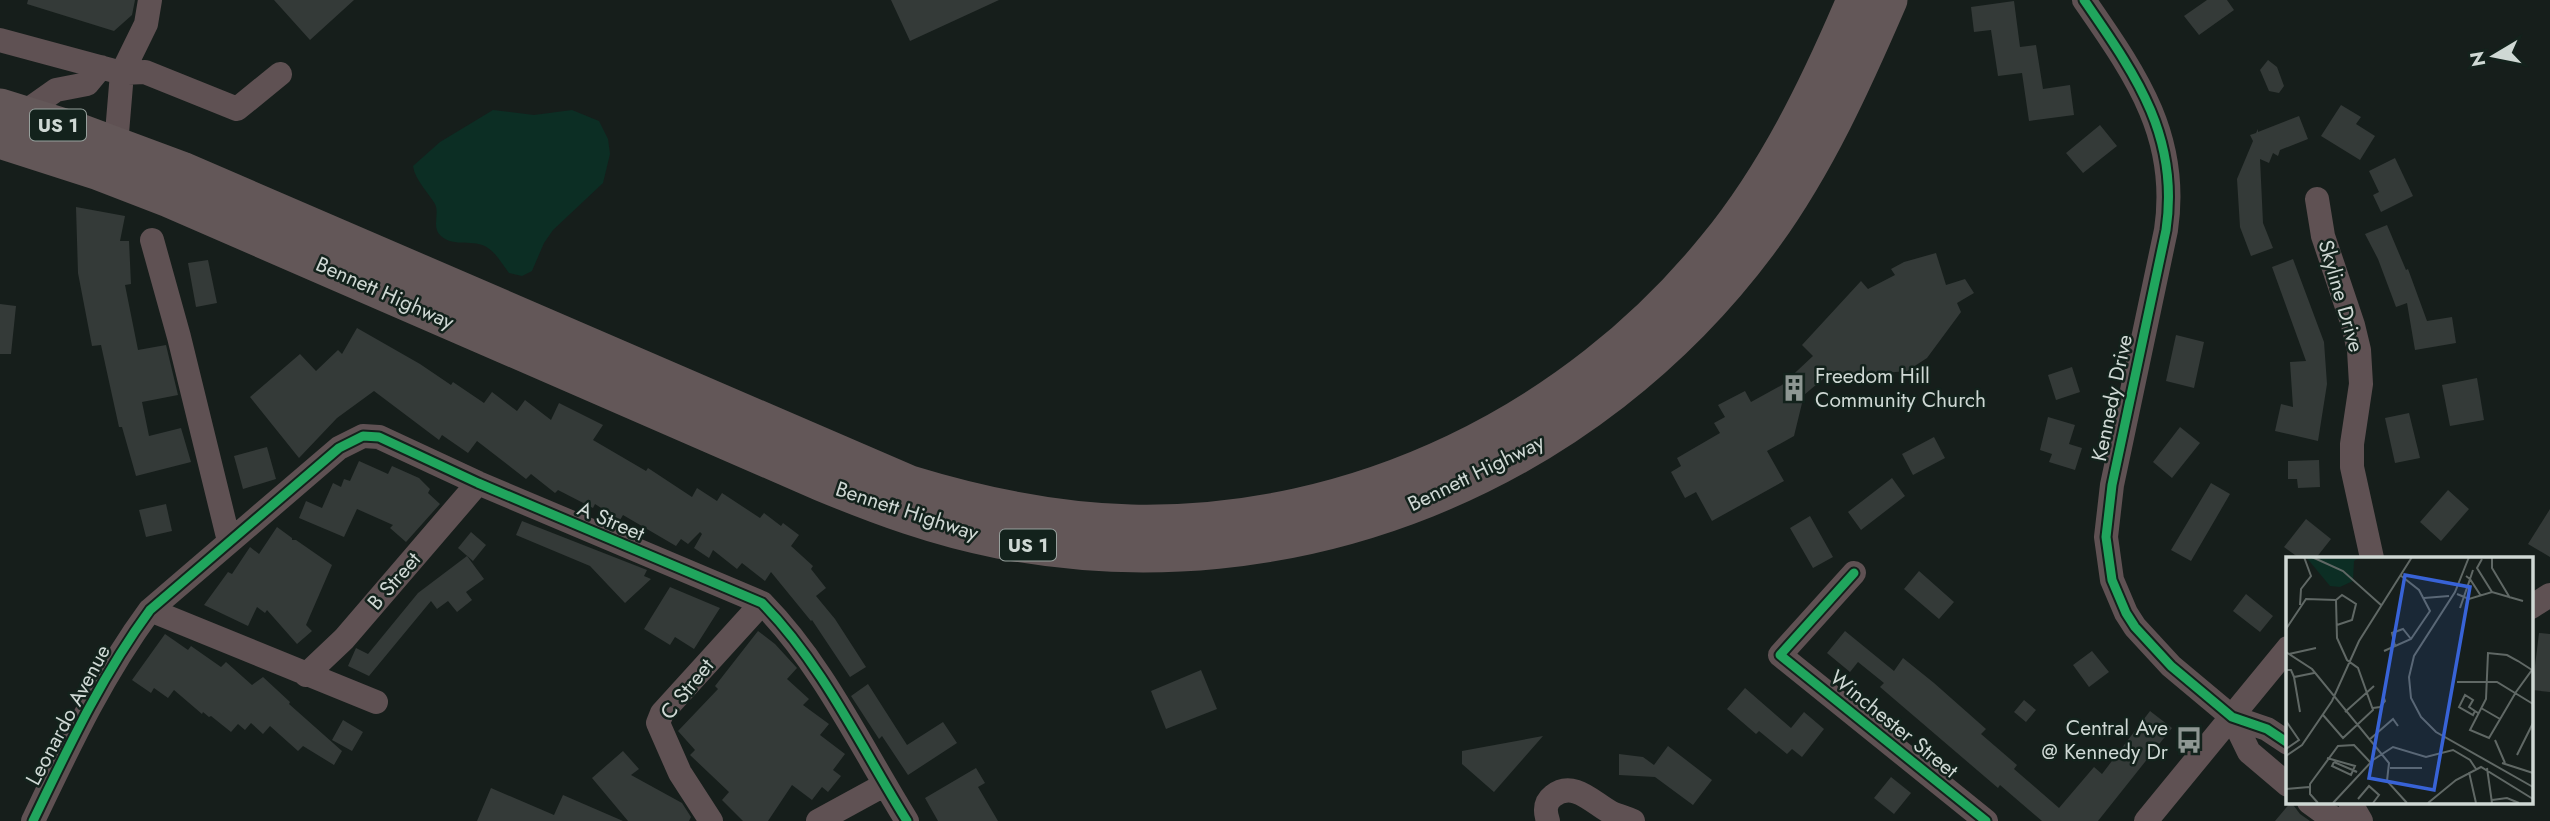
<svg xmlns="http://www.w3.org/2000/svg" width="2550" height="821" viewBox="0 0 2550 821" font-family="Jost,sans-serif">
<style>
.green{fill:#0c2e24}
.building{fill:#343a38}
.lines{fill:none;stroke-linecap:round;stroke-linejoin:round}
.minor{stroke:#5f5153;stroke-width:24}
.highway{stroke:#635758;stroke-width:37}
.cycleway-casing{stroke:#13221c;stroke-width:13}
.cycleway{stroke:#20a55d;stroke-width:9}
.labels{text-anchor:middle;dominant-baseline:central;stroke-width:5;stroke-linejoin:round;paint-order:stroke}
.shield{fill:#13221c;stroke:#97a19d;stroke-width:2}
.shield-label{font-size:19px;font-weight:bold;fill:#cfd8d4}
.street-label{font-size:21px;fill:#cfd8d4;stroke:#13221c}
.poi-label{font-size:21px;fill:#cfd8d4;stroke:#13221c;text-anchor:start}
.inset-road{fill:none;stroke:#606865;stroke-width:2}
.view{fill:#3863d7;fill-opacity:0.15;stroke:#3863d7;stroke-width:3.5}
.inset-edge{fill:none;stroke:#cfd8d4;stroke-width:3.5}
</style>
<rect width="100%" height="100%" fill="#161e1b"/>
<!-- green -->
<path class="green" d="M493 110 534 115 572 110 599 121 608 139 610 154 603 183 553 230 544 243 532 271 522 276 509 273C502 264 497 254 488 248 474 238 454 248 441 236 431 227 440 214 435 204 428 192 415 180 413 166L440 142Z"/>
<!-- building -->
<path class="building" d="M28 0H135L132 15 114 31 27 4Z
M274 0H354L310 40Z
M891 0H999L910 41Z
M2207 0H2227L2234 10 2199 35 2184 16Z
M2014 1 2020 47 2036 45 2043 89 2070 85 2074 115 2029 121 2022 73 1998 76 1991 30 1974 32 1971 7Z
M2268 60 2277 67 2284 86 2279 93 2269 91 2260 70Z
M2341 105 2361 117 2356 124 2375 136 2360 160 2321 136Z
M2299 116 2308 139 2280 150 2278 156 2273 153 2269 163 2260 159 2263 223 2273 248 2251 256 2240 227 2237 179 2253 141 2250 135 2256 133 2258 129V132Z
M2100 125 2117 146 2083 173 2066 153Z
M2395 158 2413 196 2381 212 2373 195 2379 192 2369 171Z
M76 207 125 216 120 241H129L131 284 125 285 138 350 166 345 178 395 142 402 149 436 181 428 191 462 136 476 122 427H119L101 345 92 346 78 273Z
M2387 225 2406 270 2408 269 2427 321 2452 317 2456 343 2415 350 2407 303 2396 307 2378 259 2365 234Z
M1936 253 1946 285 1965 279 1974 293 1957 303 1961 312 1927 358 1907 371 1840 377 1835 380 1830 373 1804 395 1794 436 1767 451 1784 481 1712 521 1696 492 1685 498 1671 472 1681 466 1677 458 1720 433 1714 423 1725 417 1718 405 1745 391 1751 402 1782 385 1813 356 1802 345 1861 281 1868 289 1895 275 1891 269 1904 262Z
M2293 259 2324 342 2327 384 2318 441 2275 431 2281 404 2293 407 2290 362 2306 361 2272 267Z
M208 260 217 303 196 307 188 263Z
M0 304 16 306 11 354H0Z
M357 328 420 364 451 385 453 382 484 403 492 392 517 411 525 400 551 420 559 403 603 425 593 440 646 471 648 468 692 497 697 488 717 501 722 493 760 518 764 513 781 526 783 523 799 535 791 546 813 566 811 569 826 588 816 596 835 619 866 667 850 677 812 620 811 621 771 572 765 581 742 563 737 569 713 550 709 558 694 548 702 534 700 532 688 544 681 539 676 546 623 515 620 520 595 504 593 508 558 490 555 493 531 474 526 479 477 441 468 453 442 435 439 440 374 391 337 418 299 458 250 397 300 354 316 371 338 350 342 354Z
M2176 335 2204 342 2194 388 2166 381Z
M2072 367 2080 392 2056 400 2048 375Z
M2477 378 2484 420 2450 426 2442 385Z
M2409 413 2420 458 2395 463 2385 418Z
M2048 417 2075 425 2069 444 2082 448 2075 470 2049 462 2052 454 2040 450Z
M2180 427 2200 443 2172 478 2153 462Z
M1934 437 1945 458 1913 475 1902 454Z
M267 447 276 479 243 489 234 456Z
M2319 460 2320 487 2298 488 2297 479H2288V461Z
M359 461 388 474 392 466 419 478 430 489 428 493 440 504 406 542 390 528 393 525 357 509 344 537 299 518 306 501 322 508 333 483 341 487 344 479 350 481Z
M1892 478 1905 496 1861 530 1848 512Z
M2211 483 2230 494 2191 561 2171 550Z
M2448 490 2469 509 2441 541 2420 522Z
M166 504 172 531 146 537 139 510Z
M2550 509V557L2528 544Z
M1810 516 1833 557 1813 568 1790 528Z
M2306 519 2331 539 2316 558H2299L2284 547Z
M522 521 647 570 644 576 651 579 625 603 590 566 516 535Z
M277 527 292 538V540H296L332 565 306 625 312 631 297 644 267 610 265 613 257 607 248 626 204 605 228 572 232 574 250 547 259 554Z
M471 532 486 545 473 561 458 548Z
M467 556 484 579 466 592 472 600 457 612 448 601 437 609 431 601 369 676 348 666 356 648 368 654 418 593Z
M1919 571 1954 602 1939 619 1904 589Z
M670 587 720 608 694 649 675 637 670 645 644 629Z
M2246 594 2273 616 2260 632 2233 611Z
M758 631 775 644 797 668 787 679 809 699 803 705 829 724 820 735 845 754 833 770 841 776 828 792 822 787 812 800 792 785 768 821H743L722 800 729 792 690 755 695 750 678 731 718 689 715 686Z
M1845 631 1894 671 1903 658 1934 683 1986 729 1981 734 2017 765 2014 769 2059 808 2094 767 2102 774 2150 711 2172 728 2098 821H2042L2000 785 1998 788 1880 687 1884 683 1858 662 1850 672 1827 653Z
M2539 633 2550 634V692L2532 690Z
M165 634 188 650 191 646 221 667 226 662 252 685 263 677 290 702 289 704 342 751 334 765 303 746 298 751 270 726 263 734 251 723 245 730 238 724 231 732 211 716 209 717 203 712 202 714 174 690 168 698 154 688 151 693 132 680Z
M2092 651 2109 672 2089 687 2073 665Z
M1201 670 1217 709 1166 729 1151 691Z
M868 684 907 745 943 722 957 743 908 775 882 736 879 739 851 696Z
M1745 688 1791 728 1804 712 1824 729 1802 757 1792 749 1787 754 1759 731 1756 734 1727 709Z
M2024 700 2036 710 2026 722 2014 712Z
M343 720 363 732 352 751 332 740Z
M1543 736 1494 792 1462 764V751Z
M1668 746 1712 780 1693 805 1655 777 1619 775V754L1643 757 1654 765Z
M623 751 639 769 631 775 682 803 691 817 689 821H628L592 778Z
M976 768 985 783 978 787 998 821H938L925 798Z
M1891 777 1911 793 1894 814 1874 798Z
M491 788 554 815 563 795 623 821H477Z
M2291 802 2300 814 2310 821H2275Z"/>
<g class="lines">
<!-- minor -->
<path class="minor" d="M2084 0C2135 74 2180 136 2166 230L2112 485 2106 537 2112 580 2126 613 2135 627 2171 666 2232 717 2267 729 2288 743
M0 40 122 73 145 72 237 109 280 74
M22 114 56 90 87 84 101 67
M116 145 122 73 146 24 150 0
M2317 199 2323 236 2353 325 2359 350 2361 384 2352 444V467L2372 558
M152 240 179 337 229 541
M1854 573 1780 655 1986 821
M2531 607 2550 595
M150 610 376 702
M306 675 344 639 478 483
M2232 717 2249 752 2288 785
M2309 802 2324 813 2340 821
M2350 802 2361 821
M33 821C68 748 102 675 150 610L339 448 363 436 379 437 478 483 762 603C823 665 861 747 907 821
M711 821 680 773 658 723 662 713 762 603
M818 821 884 785
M1548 821C1545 812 1544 803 1553 796 1574 779 1595 805 1612 813 1619 816 1627 818 1633 821
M2146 821 2288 648"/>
<!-- highway -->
<path class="highway" d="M0 107 77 131 182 170 910 484C982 506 1056 521 1131 523 1357 528 1574 422 1716 247 1776 174 1818 87 1855 0
M0 140 99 172 169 199 822 483C880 507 937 528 999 540 1292 597 1590 476 1765 235 1817 163 1854 81 1889 0"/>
<defs>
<path id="cycleway" d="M2084 0C2135 74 2180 136 2166 230L2112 485 2106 537 2112 580 2126 613 2135 627 2171 666 2232 717 2267 729 2288 743
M1854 573 1780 655 1986 821
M33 821C68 748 102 675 150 610L339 448 363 436 379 437 478 483 762 603C823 665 861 747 907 821"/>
</defs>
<!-- cycleway casing -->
<use href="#cycleway" class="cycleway-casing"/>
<!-- cycleway -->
<use href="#cycleway" class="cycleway"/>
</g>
<!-- icons -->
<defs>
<symbol id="building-bare" viewBox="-9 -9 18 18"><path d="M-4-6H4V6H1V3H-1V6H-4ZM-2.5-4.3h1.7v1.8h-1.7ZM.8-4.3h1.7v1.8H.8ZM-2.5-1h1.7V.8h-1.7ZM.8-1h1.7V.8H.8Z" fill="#8e9793" stroke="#13221c" stroke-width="2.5" paint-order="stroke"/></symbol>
<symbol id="bus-bare" viewBox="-9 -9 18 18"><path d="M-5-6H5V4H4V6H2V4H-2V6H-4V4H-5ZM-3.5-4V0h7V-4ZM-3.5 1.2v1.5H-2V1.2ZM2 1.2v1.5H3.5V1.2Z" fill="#8e9793" stroke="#13221c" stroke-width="2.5" paint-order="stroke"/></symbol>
</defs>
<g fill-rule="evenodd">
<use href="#building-bare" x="1775" y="369" width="38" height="38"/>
<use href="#bus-bare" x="2170" y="721" width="38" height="38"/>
</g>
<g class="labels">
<!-- shield labels -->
<g class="shield">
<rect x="30" y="109.5" width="56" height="31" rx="5"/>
<rect x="1000" y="529.5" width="56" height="31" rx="5"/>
</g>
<g class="shield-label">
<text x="58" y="125">US 1</text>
<text x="1028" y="545">US 1</text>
</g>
<!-- street labels -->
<g class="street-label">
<text transform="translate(385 293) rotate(24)">Bennett Highway</text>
<text transform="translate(2341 296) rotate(74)">Skyline Drive</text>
<text transform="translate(2112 398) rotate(-78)">Kennedy Drive</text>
<text transform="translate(1476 473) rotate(-26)">Bennett Highway</text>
<text transform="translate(907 511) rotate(18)">Bennett Highway</text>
<text transform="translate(611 521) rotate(23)">A Street</text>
<text transform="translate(394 581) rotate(-49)">B Street</text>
<text transform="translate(687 689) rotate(-51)">C Street</text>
<text transform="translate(68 715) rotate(-62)">Leonardo Avenue</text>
<text transform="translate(1894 724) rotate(39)">Winchester Street</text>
</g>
<!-- poi labels -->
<g class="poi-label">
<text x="1815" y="376">Freedom Hill<tspan x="1815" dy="24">Community Church</tspan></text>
<text x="2168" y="728" text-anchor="end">Central Ave<tspan x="2168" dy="24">@ Kennedy Dr</tspan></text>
</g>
</g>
<!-- overview -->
<g transform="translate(2286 557)">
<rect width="247" height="247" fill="#161e1b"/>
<path d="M20 0H74L68 4 67 24 54 30 44 29Z" fill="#0c2e24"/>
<path class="inset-road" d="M26 0 57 14 95 48M183 0 169 35 128 99 123 120 125 141 135 160 150 175 247 230M206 0V11L224 41M196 2 191 11 206 35M187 13 184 22 195 39M171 37 183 42 206 35 237 44M138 41 163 39M50 43 56 38 70 47 66 63 51 68M14 48 15 32 25 19 18 0M174 51 184 22 180 19M0 72 20 42 50 43M109 89 106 76 117 72 125 82M98 94 125 82 144 54 133 33 114 18M0 95 26 112 103 206 101 224 121 246M3 97 30 91M247 112 246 113 230 135 203 181 184 173 200 142 202 96 221 98 232 104 246 113 247 114M0 113H5L8 120 28 116M8 120 14 155M171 125H211L247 147M87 151 94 150 99 144 98 141 97 147M195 151 214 162M189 154 187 158 173 150 179 138 187 143 183 150 192 156M59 155 88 129M37 158 57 181 87 153 72 111 61 103 51 81 50 43M0 164 13 183 0 192M83 183 107 162 112 169M209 183 219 206M231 198 247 166M0 199 16 188 46 144 73 84 126 0M41 201 69 209 65 218 46 209 48 205M48 205 69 214 71 215 68 214M216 206 247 216M104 211H136M201 211 206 246M183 215 190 246M0 232 23 230M72 242 83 229 93 238 87 246M206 243 221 241 233 246M32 246 24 237V227L52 189 68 188 85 206M47 246 87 203 107 190 140 200 167 193 184 203 190 212M142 246 170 223 195 210 247 242"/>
<path class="view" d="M119 18 184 30 148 233 83 221Z"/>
<rect width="247" height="247" class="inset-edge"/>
</g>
<!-- north arrow -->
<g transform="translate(2494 56) rotate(260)" stroke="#13221c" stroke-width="5" paint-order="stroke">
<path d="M0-5L12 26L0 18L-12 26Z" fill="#cfd8d4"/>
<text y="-10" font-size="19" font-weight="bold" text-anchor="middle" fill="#cfd8d4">N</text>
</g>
</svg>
